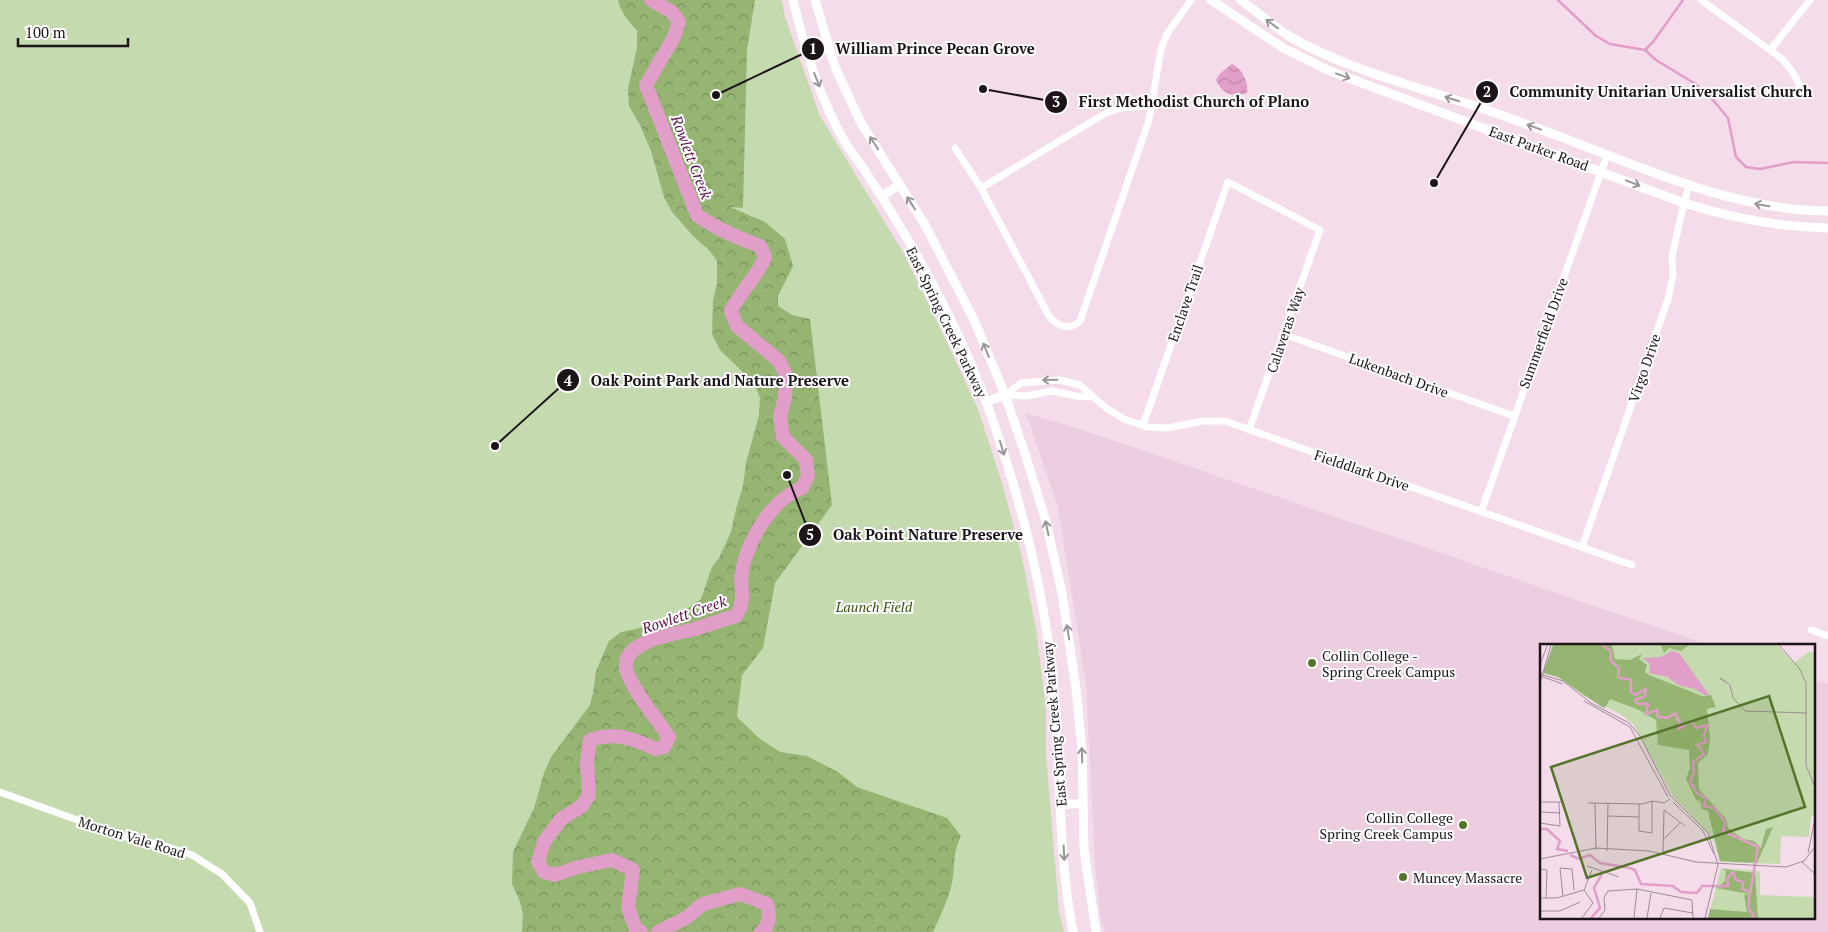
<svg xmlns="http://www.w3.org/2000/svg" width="1828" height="932" viewBox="0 0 1828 932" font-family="'PT Serif',serif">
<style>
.built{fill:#edcee1}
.green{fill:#c5daaf}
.forest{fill:url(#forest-crowns)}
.water{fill:url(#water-waves)}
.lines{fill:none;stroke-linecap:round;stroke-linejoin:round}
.stream{stroke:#e09ec9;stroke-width:2.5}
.river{stroke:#e09ec9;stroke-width:14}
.minor{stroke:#fff;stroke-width:7}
.major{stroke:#fff;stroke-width:9}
.oneway{stroke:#999598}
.poi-dot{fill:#55742a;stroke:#fff;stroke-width:2}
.labels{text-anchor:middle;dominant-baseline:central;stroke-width:4;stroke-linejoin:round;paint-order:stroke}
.street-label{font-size:14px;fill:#1c1419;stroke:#fff}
.park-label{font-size:14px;font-style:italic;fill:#355006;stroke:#fff}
.poi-label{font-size:14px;fill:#1c1419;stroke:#fff;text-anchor:start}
.water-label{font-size:15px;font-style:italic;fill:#5c0f49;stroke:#fff}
.inset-river{fill:none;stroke:#e09ec9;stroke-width:2.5}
.inset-road{fill:none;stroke:#9e8c97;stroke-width:1}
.view{fill:#55742a;fill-opacity:0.15;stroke:#55742a;stroke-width:2.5}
.inset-edge{fill:none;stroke:#1c1419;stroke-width:2.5}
.leader{fill:none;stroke:#1c1419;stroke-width:2}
.callout-dot{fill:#1c1419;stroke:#fff;stroke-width:2}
.mark-label{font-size:15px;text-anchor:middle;font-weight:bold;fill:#fff}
.callout-label{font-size:15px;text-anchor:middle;font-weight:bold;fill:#1c1419;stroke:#fff;stroke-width:4;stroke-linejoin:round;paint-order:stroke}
</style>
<defs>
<pattern id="forest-crowns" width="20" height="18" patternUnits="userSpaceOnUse" patternTransform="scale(1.25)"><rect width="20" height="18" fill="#96b573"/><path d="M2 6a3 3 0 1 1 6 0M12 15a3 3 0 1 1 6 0" fill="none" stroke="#7a925e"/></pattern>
<pattern id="water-waves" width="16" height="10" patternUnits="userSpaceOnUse" patternTransform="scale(1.25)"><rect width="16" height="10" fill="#e09ec9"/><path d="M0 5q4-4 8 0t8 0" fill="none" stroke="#c087ac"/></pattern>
</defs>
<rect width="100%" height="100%" fill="#f4dceb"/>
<!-- built -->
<path class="built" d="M1026 413 1086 431 1711 646H1542V918H1814V680L1828 684V932H1105L1101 920 1095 864 1086 684 1058 508Z"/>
<!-- green -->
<path class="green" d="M0 0H782L785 17 820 116 904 254 945 338 978 409 1002 483 1022 557 1036 629 1046 709V754L1059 911 1064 932H0Z"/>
<!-- forest -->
<path class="forest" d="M618 0H755L747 50 743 208 730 207 765 222 785 239 793 266 778 296V306L792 315 810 319 832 505 775 583 763 648 742 675 737 717 759 738 780 752 807 756 838 772 857 787 947 818 961 836C953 853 955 860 953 877 950 897 941 914 933 932H522L523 914 519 899 512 884 513 852 534 808 544 773 551 757 590 705 593 693 596 671 609 641 621 632 640 628 682 612 701 599 712 567 719 558 731 532 736 509 743 486 746 463 759 415 760 398 756 388 748 377 720 350 712 334 713 300 717 284V261L709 250 694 237 672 212 664 197 651 151 640 125 629 106 628 89 637 47V30C628 21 621 13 618 0Z"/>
<!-- water -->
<path class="water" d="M1232 64C1242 68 1249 83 1247 93 1233 97 1223 95 1216 80 1220 72 1226 69 1232 64Z"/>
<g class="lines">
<!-- stream -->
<path class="stream" d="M1558 0 1596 36 1610 44 1645 50 1656 60 1694 83 1713 100 1728 118 1736 157 1746 167 1760 169 1794 162 1828 163
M1645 50 1653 42 1683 0"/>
<!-- river -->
<path class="river" d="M641 932 636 930 628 907 633 870 612 860 578 867 555 875 544 872 538 862 544 842 561 819 582 806 589 795 587 762 590 740C615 731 633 739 656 749L664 747 669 737C657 720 633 690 627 672 617 642 673 634 691 630 706 626 721 620 736 616 747 599 739 589 742 571 748 540 771 500 802 488L808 476 806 460 783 437 780 417 785 397 786 375 779 361 737 326 731 311C740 291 757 278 765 257L760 246C738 238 716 229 697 215L646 85 674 37 679 22 672 12 651 0
M658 932 686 918 703 904 740 894 767 904C770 914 771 925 761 932"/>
<!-- minor -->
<path class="minor" d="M1701 0 1782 59 1792 71 1801 88
M1771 49 1810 0
M955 148 981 188 1049 316C1058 327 1069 331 1080 321L1149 120 1161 49 1167 34 1191 0
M981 188 1106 113 1121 108 1150 106
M1283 334 1514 416
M1005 395 1021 383 1059 380 1080 385 1106 408 1124 419 1147 427 1168 428 1203 421H1225L1632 565
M1005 395 1026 396 1052 391 1076 396 1093 397
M1143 425 1228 182 1320 230 1249 430
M1481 512 1607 155
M1582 547 1668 299 1673 275 1672 256 1684 203 1689 186
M1811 630 1828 636
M0 792 119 835 168 847 192 855 222 874 250 903 260 932"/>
<!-- major -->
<path class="major" d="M793 0C805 50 820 100 846 144 851 152 858 160 863 168 879 192 894 216 908 240 941 296 973 363 994 424 1024 511 1047 603 1054 695 1061 774 1058 854 1073 932
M815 0 835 67 861 123 925 225 974 320 1005 395 1026 457 1045 518 1062 593 1076 689 1082 749 1084 849 1096 932
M1211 0 1283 48 1330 71 1684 203C1731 218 1778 227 1828 228
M1240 0C1257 11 1272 26 1289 36 1340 66 1400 82 1456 100 1486 109 1515 120 1545 131 1637 165 1728 210 1828 211
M881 197 900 184
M986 402 1005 395
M1061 805 1083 803"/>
</g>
<!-- one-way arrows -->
<defs><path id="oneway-shaft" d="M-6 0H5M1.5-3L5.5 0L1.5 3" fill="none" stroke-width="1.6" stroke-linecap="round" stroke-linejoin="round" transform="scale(1.25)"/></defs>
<g class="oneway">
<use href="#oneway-shaft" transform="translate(1272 24) rotate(-144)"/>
<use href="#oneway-shaft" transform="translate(1343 76) rotate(20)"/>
<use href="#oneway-shaft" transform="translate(817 80) rotate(68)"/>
<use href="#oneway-shaft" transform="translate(1452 99) rotate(-163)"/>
<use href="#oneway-shaft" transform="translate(1534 127) rotate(-160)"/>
<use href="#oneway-shaft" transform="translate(874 143) rotate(-123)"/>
<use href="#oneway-shaft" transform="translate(1633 183) rotate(21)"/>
<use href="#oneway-shaft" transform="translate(911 203) rotate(-122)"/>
<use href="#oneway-shaft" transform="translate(1762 205) rotate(-170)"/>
<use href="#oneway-shaft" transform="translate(986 350) rotate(-112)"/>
<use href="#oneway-shaft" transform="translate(1050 380) rotate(179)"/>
<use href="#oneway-shaft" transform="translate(1002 448) rotate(73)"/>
<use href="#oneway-shaft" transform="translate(1047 528) rotate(-102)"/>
<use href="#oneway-shaft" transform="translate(1068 632) rotate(-99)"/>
<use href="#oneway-shaft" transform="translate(1082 755) rotate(-92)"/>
<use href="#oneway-shaft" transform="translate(1064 853) rotate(87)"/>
</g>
<!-- markers -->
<g class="poi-dot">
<circle cx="1312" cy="663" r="5"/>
<circle cx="1463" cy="825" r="5"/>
<circle cx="1403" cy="877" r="5"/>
</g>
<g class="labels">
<!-- street labels -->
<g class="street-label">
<text transform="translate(1539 148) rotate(20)">East Parker Road</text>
<text transform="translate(1185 303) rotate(-71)">Enclave Trail</text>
<text transform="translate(947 322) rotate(64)">East Spring Creek Parkway</text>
<text transform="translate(1285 330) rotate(-71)">Calaveras Way</text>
<text transform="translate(1543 333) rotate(-70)">Summerfield Drive</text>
<text transform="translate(1644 368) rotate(-71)">Virgo Drive</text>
<text transform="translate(1399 375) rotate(20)">Lukenbach Drive</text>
<text transform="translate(1362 470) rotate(19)">Fielddlark Drive</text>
<text transform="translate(1054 724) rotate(-95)">East Spring Creek Parkway</text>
<text transform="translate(132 837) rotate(17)">Morton Vale Road</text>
</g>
<!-- park labels -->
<g class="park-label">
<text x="874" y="606">Launch Field</text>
</g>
<!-- poi labels -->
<g class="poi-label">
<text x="1322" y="655">Collin College -<tspan x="1322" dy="16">Spring Creek Campus</tspan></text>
<text x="1453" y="817" text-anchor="end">Collin College<tspan x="1453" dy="16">Spring Creek Campus</tspan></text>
<text x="1413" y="877">Muncey Massacre</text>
</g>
<!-- water labels -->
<g class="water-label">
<text transform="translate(692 157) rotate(69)">Rowlett Creek</text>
<text transform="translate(684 614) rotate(-19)">Rowlett Creek</text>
</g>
</g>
<!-- overview -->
<g transform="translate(1540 644)">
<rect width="275" height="275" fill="#f4dceb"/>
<path d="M14 1H237L254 19 268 8H275V170L271 173 269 193 241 192 240 220 180 218 171 192 133 152 93 80 80 70 44 52 18 33 3 29ZM181 224 220 227V251L275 253V274H168Z" fill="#c5daaf"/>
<path d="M13 1H72L75 15 90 16 102 10 99 15 107 21 105 28 109 31 162 52 171 51 176 63 167 65 170 94 168 110 158 119 159 145 186 175 188 184 203 195 214 197 221 204 226 185 233 183 217 219 180 217 168 167 162 165 160 157 156 156 146 135 150 124 149 106 118 101 116 76 97 65 70 55 65 64 62 63 18 33 3 29ZM121 1 138 2 149 1 141 7 129 4 124 9ZM183 225 215 229 218 274H168L170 265 207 268 204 251 209 250 176 244 185 237 186 227Z" fill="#96b573"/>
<path d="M132 7 139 9 169 51H164L155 45 138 41 128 33 109 29 110 20 103 14 121 13Z" fill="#e09ec9"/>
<path class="inset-river" d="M62 1 71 7V17L79 24 78 33 91 36V48L95 51 106 45 105 52 95 56 98 60H108L106 70 117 66 118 73 128 74 135 69 140 79 139 85 151 77 156 84 168 81 164 91 166 98 157 101 164 110 153 118 154 128 150 138 157 149 166 154 164 162 174 164 185 178 183 187 218 203 209 255V265L214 271 212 274M0 185H7L20 197 17 205 28 207M30 211 39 215 50 211 60 219 90 224 95 226 101 240 133 242 141 248 157 249 162 242H188L187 235 193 228 196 236 203 238 202 245 212 249M51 274 60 264 54 244 62 230"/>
<path class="inset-road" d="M239 1 259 24 266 39V121L275 143M0 21 7 2M0 30 23 37 51 59 89 79 100 92 130 151 168 189 178 221 165 274M0 32 23 40M186 38 180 34 190 41 193 54 205 67 267 69M0 39 11 1M44 57 90 83 128 153M0 158H24M133 158 163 187 174 210M48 159 103 160 112 157 124 159 130 155M55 159 56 206M99 160V187L112 189V157M0 168 20 169M68 172 99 173M0 179 20 182 19 158M124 195 140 179M67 207 68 159M268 209 275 175M123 211 124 166 145 182M0 215 56 204 109 207 156 218 246 223 264 217 275 203M262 218 275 230M47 222 79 233M0 225 7 226 6 254M44 246 52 226M23 252 20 224 32 225 34 246M0 254H17L44 246 53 259 42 274M0 267H20L40 258M59 274 65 266 64 254 68 247 97 245 152 256 153 274M94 274 97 245M107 274 111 249M120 274 124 264 153 269"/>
<path class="view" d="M229 52 265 163 47 234 11 123Z"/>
<rect width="275" height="275" class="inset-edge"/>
</g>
<!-- callouts -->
<path class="leader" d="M716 95L813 49M1434 183L1487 92M983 89L1056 102M495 446L568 380M787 475L810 535"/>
<g class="callout-dot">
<circle cx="716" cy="95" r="5"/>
<circle cx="1434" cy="183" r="5"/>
<circle cx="983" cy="89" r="5"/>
<circle cx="495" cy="446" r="5"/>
<circle cx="787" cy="475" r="5"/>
<circle cx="813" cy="49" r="12"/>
<circle cx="1487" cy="92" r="12"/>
<circle cx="1056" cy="102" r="12"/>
<circle cx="568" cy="380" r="12"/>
<circle cx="810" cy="535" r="12"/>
</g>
<g class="mark-label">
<text x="813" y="54">1</text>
<text x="1487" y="97">2</text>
<text x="1056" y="107">3</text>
<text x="568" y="386">4</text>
<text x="810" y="540">5</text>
</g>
<g class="callout-label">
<text x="935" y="54">William Prince Pecan Grove</text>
<text x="1661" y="97">Community Unitarian Universalist Church</text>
<text x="1194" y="107">First Methodist Church of Plano</text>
<text x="720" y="386">Oak Point Park and Nature Preserve</text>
<text x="928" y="540">Oak Point Nature Preserve</text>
</g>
<!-- scale -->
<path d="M18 38v8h110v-8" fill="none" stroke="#1c1419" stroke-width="2.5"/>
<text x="25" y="38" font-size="15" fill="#1c1419" stroke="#ffffff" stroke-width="4" paint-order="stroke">100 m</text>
</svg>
